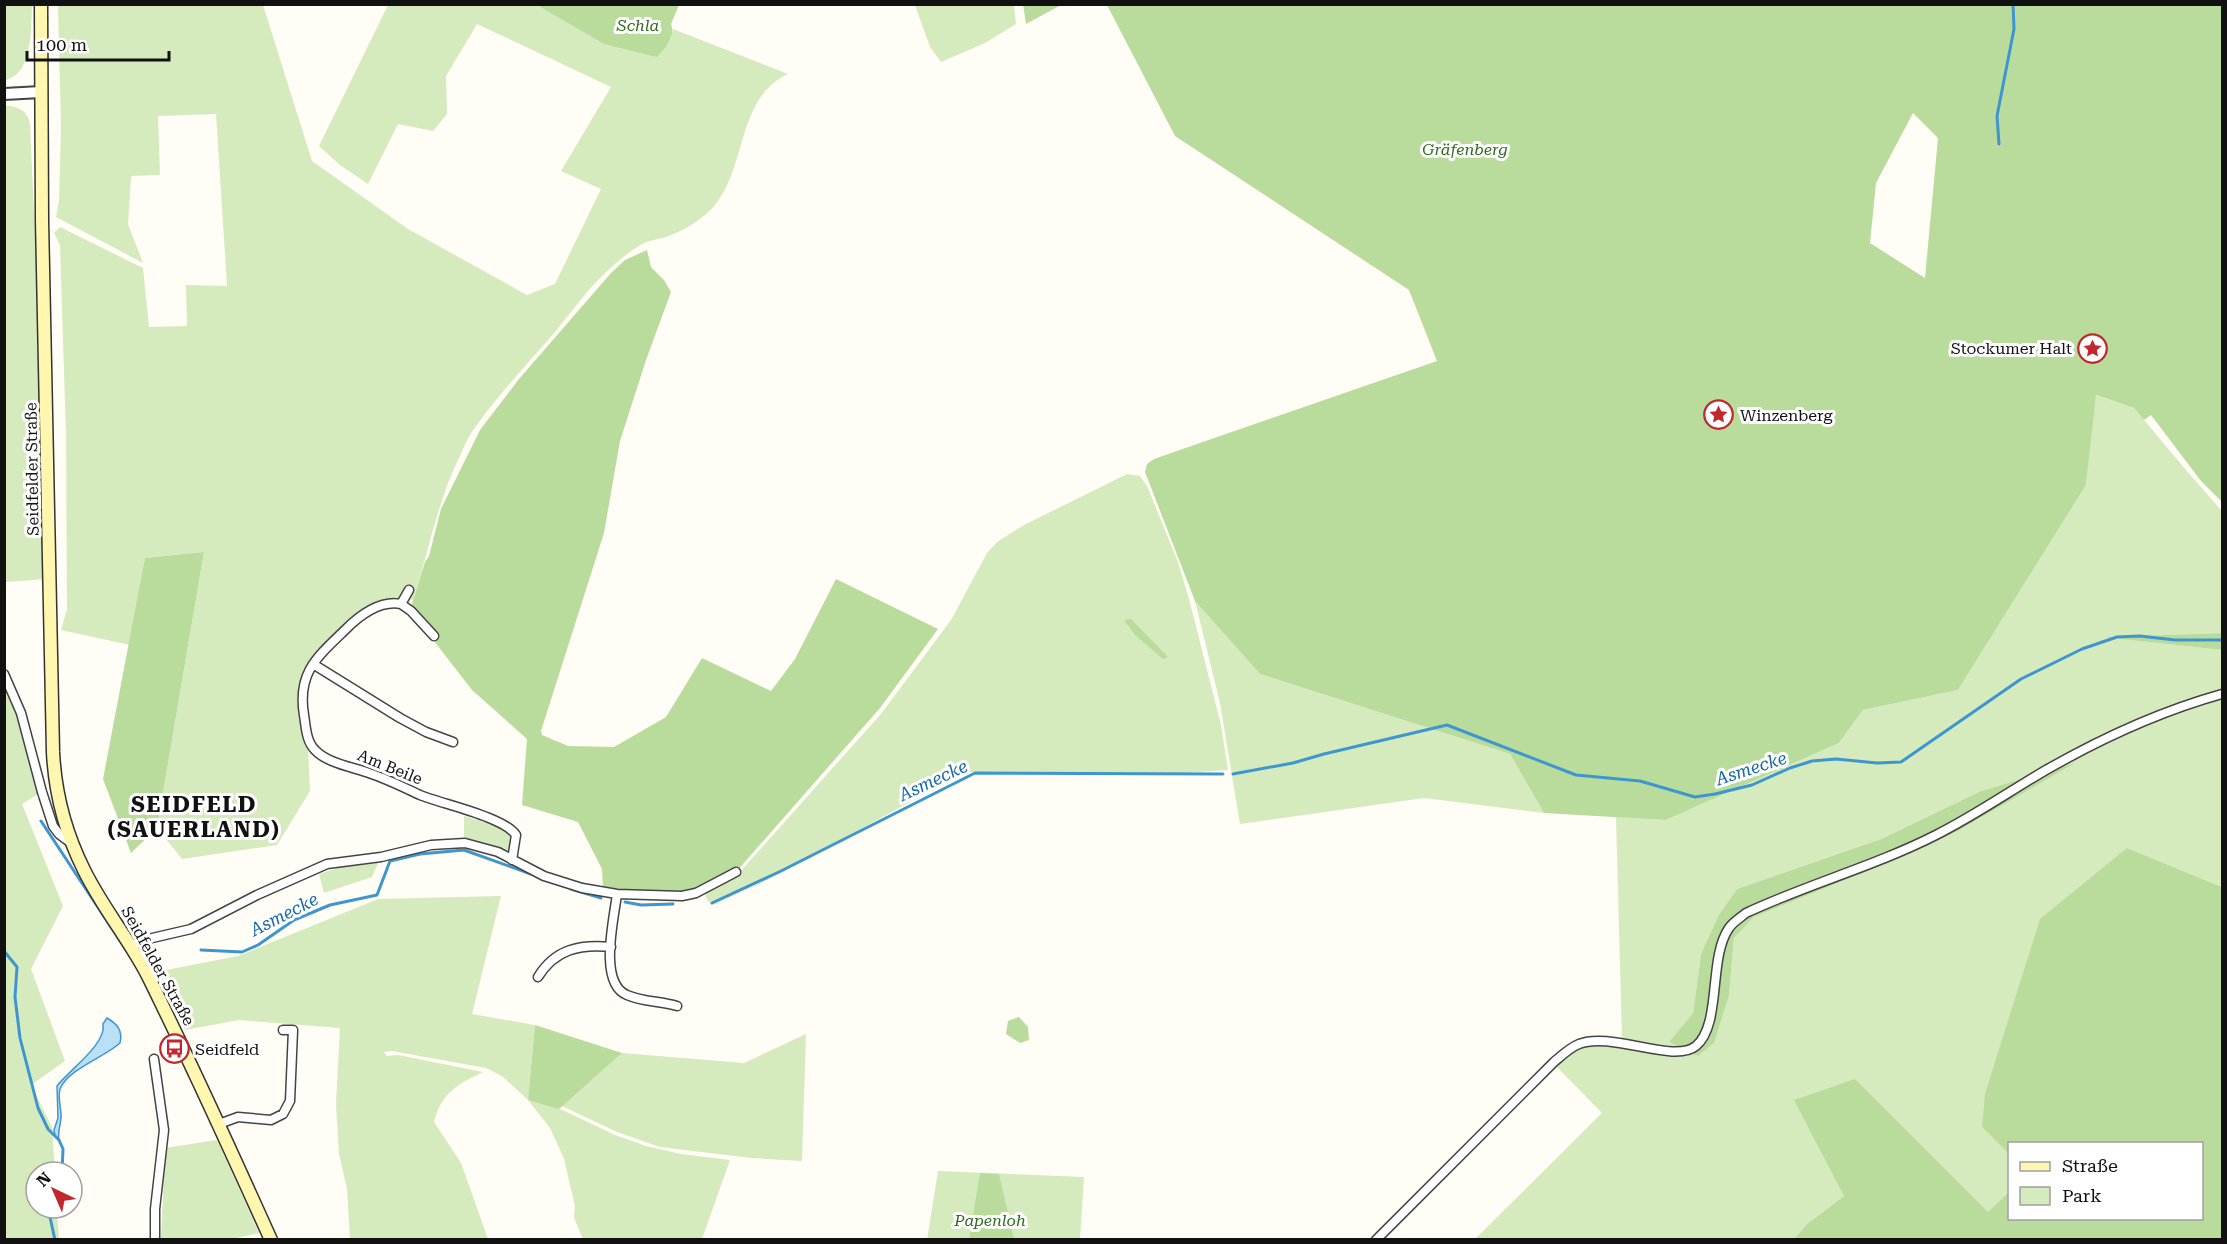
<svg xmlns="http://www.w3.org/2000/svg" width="2227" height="1244" viewBox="0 0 2227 1244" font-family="'Roboto Serif',serif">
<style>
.green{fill:#d5ebbd}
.forest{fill:#b9dc9c;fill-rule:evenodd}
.water{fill:#b9e0f7;stroke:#3f96cf;stroke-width:1.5}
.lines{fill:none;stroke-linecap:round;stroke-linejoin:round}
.stream{stroke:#3f96cf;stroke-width:3}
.minor-casing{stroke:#444;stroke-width:11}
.tertiary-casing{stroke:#444;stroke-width:14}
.secondary-casing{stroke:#333;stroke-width:15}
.minor{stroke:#fff;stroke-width:8}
.tertiary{stroke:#fff;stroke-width:10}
.secondary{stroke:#fff6b0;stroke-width:12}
.labels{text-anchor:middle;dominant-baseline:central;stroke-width:6;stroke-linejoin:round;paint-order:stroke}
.park-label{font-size:16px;font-style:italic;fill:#2f6b1f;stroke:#fff}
.poi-label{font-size:16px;fill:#111;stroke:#fff;text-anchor:start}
.street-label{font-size:16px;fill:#111;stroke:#fff}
.water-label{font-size:18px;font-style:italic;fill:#1768a6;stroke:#fff}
.district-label{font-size:22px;font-weight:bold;letter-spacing:1.5px;fill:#111;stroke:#fff}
</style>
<rect width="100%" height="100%" fill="#fffdf5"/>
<!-- green -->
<path class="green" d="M4 5H32C31 28 33 75 5 80Z
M58 5H263L312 161 408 229 527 295 555 284 601 189 561 171 611 87 477 24 446 76 447 114 433 131 398 124 368 184 340 165 319 146 388 5H537L554 14 670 41 673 29 788 74C737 97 747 166 715 205 702 220 685 230 666 237 659 239 651 240 644 243 633 249 624 256 615 264 592 283 574 309 555 332 528 363 500 393 476 426 468 436 463 450 457 462 436 507 428 554 413 600L396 597 381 602 307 668 301 680 297 700 308 748 310 791 277 845 182 859 157 828 204 552 145 558 130 645 61 630 67 609 66 435 60 245 54 233 60 227 143 268 149 327 187 326 186 285 227 286 216 114 158 116 160 175 131 176 128 224 143 263 56 217 59 201 61 128Z
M915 5H1014L1016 24 985 43 941 62 930 47Z
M4 105C18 107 27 109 30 124L38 305 46 579 6 582Z
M2095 395 2134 408 2186 470 2222 511V633L2110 637 2222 650V691L2164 710 2029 777 1981 791 1881 839 1737 889 1701 954 1693 1013 1669 1042 1680 1047 1622 1040 1616 817 1666 820 1839 743 1863 710 1958 690 2086 485Z
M1127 474 1140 476 1147 486 1178 562 1189 599 1221 725 1228 770 1184 773 971 772 950 780 773 877 713 905 707 900 704 891 738 874 881 714 951 620 987 553 997 542 1024 525Z
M1195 601 1260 674 1510 754 1544 813 1424 798 1240 824 1220 703Z
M4 679 15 705 40 793 22 804 63 906 31 969 65 1061 31 1085 52 1127 55 1172H36V1208H57L59 1239H5Z
M2222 697V887L2127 848 1982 1127 2010 1154 2009 1192 1988 1213 1844 1196 1807 1224 1794 1239 1474 1240 1602 1113 1555 1065 1573 1051 1591 1044 1681 1055 1729 995 1734 938 1754 917 1875 868 2072 765 2055 769 2163 717Z
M464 816 493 825 511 835 510 851 464 837Z
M359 861 378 863 372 877 324 893 319 874Z
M501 896 472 1014 535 1025 528 1100 556 1107 615 1135 646 1146 681 1154 730 1160 702 1239H583L574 1218 575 1206 564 1159 550 1128 528 1100 502 1076 486 1068 392 1051 384 1052 387 1056 398 1055 483 1072C458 1084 441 1093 434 1122L461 1163 488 1239H350L347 1189 339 1154 336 1104 340 1028 239 1020 185 1030 156 972 238 956 378 899Z
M806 1034 802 1161 751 1158 660 1147 617 1132 562 1106 622 1053 744 1063Z
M217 1140 259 1233 232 1239 161 1240 165 1148Z
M938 1171 1084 1177 1080 1239 927 1240Z"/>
<!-- forest -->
<path class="forest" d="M1023 4H1061V5L1026 24Z
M537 5H679L671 24C676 37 665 48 657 57L604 44Z
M1107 5H2222V502L2201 481 2151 415 2144 420 2134 408 2096 395 2086 485 1958 690 1863 710 1839 743 1666 820 1544 813 1510 754 1260 674 1195 601 1145 472 1147 464 1154 459 1197 444 1437 361 1409 290 1175 136ZM1913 113 1938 138 1925 278 1870 243 1876 183Z
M647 250 651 267 664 280 671 292 646 360 620 441 604 533 541 731 542 735 568 746 614 747 666 717 702 658 771 691 795 659 836 579 938 629 880 708 736 872 695 891 664 895 603 890 602 869 578 822 522 805 527 739 472 690 410 610 425 562 429 556 441 509 480 430 519 379 611 273 625 260Z
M204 552 157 828 131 853 103 779 145 558Z
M1131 619 1168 657 1163 659 1135 635 1124 620Z
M2222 633V650L2104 637Z
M2075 763 1959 830 1875 868 1754 917 1734 938 1729 995 1714 1043 1698 1056 1669 1042 1693 1013 1701 954 1719 915 1737 889 1881 839 1981 791Z
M2127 848 2222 887V1239H1794L1807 1224 1844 1196 1794 1100 1855 1079 1988 1212 2009 1192 2010 1218H2202V1144H2010L2009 1154 1982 1127 1985 1094 2040 919Z
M1019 1017 1028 1027 1029 1040 1020 1043 1006 1034 1008 1021Z
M535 1025 622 1053 559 1109 528 1100Z
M980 1173 999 1174 1014 1239H969Z"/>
<!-- water -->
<path class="water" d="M107 1018C117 1024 123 1030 120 1043 105 1057 68 1069 60 1089 58 1096 60 1105 61 1113 62 1123 57 1130 59 1140L55 1136 54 1130 58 1118 57 1086C69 1070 107 1044 103 1024Z"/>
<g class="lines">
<!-- stream -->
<path class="stream" d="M1999 144 1997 116 2014 29 2013 4
M1233 774 1293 763 1324 754 1447 725 1576 775 1640 781 1695 797 1715 794 1752 785 1790 768 1812 761 1836 759 1877 763 1901 762 2021 679 2082 649 2117 637 2140 636 2175 640H2222
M41 821 132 959
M571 889 601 898
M625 902 641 905 673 904
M712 903 781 871 975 773 1223 774
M201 950 242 952 258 945 294 920 330 905 377 895 390 861 420 854 464 850 531 874
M4 951 17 967 15 997 20 1038 38 1108 48 1129 59 1140 63 1149 62 1172
M48 1208 55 1240"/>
<defs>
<path id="minor" d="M409 590 401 604C380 600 359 616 345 630 317 657 297 673 304 715 306 727 306 741 315 750 327 763 352 767 369 773 387 779 403 787 420 795 442 804 504 817 516 835L512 860
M401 604 411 611 434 636
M313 664 400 718 426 732 453 742
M4 674 21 713 42 792 53 826 59 834 71 843
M617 894C614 919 598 983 627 995 643 1002 660 1001 677 1006
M131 946 148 939 191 929 257 895 327 864 381 857 431 845 465 843 498 852 544 876 582 888 617 894 682 896 696 893 736 872
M538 977C555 949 580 944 611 947
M154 1059 164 1130 155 1209V1240
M219 1124 238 1117 271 1120 283 1114 290 1101 293 1030H283
M1376 1240 1553 1063C1561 1056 1569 1048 1579 1044 1611 1031 1674 1064 1696 1046 1722 1024 1708 958 1729 928 1733 922 1740 918 1746 913 1808 884 1875 866 1936 835 1974 816 2010 791 2046 770 2102 738 2161 711 2222 694"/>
<path id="tertiary" d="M4 94 41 92"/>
<path id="secondary" d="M41 4 42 220 53 752C55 793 66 834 84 870 102 907 129 939 148 976 191 1063 231 1151 271 1240"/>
</defs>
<!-- minor casing -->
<use href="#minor" class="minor-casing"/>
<!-- tertiary casing -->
<use href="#tertiary" class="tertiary-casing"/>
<!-- secondary casing -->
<use href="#secondary" class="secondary-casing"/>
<!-- minor -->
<use href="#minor" class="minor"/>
<!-- tertiary -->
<use href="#tertiary" class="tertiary"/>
<!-- secondary -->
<use href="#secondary" class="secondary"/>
</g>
<!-- icons -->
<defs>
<symbol id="sight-ring" viewBox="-11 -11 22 22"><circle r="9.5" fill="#fff" stroke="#c4262e" stroke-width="1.5"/><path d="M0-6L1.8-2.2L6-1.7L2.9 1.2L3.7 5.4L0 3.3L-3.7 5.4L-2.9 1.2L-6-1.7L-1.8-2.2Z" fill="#c4262e"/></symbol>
<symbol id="bus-ring" viewBox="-11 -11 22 22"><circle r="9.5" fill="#fff" stroke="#c4262e" stroke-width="1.5"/><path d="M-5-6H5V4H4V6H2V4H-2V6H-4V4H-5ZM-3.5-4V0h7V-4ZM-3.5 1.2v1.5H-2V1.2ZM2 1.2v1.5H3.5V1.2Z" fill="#c4262e"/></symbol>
</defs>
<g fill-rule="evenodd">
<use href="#sight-ring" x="2076" y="332" width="33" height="33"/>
<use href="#sight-ring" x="1702" y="398" width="33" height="33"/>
<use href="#bus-ring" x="158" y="1032" width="33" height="33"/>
</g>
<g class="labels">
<!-- park labels -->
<g class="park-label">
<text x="638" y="25">Schla</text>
<text x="1465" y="149">Gräfenberg</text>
<text x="990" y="1220">Papenloh</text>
</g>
<!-- poi labels -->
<g class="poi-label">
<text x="2072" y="348" text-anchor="end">Stockumer Halt</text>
<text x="1740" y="415">Winzenberg</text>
<text x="195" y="1049">Seidfeld</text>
</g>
<!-- street labels -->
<g class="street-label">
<text transform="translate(32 469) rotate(-91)">Seidfelder Straße</text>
<text transform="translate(390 767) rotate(22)">Am Beile</text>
<text transform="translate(158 966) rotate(61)">Seidfelder Straße</text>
</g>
<!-- water labels -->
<g class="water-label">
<text transform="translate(1751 768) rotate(-18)">Asmecke</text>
<text transform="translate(933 780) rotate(-25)">Asmecke</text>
<text transform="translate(284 914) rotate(-27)">Asmecke</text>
</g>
<!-- district labels -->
<g class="district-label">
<text x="194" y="804">SEIDFELD<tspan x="194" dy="25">(SAUERLAND)</tspan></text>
</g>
</g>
<!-- border -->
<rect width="2227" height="1244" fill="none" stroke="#111111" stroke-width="12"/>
<!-- legend -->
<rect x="2008" y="1142" width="195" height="78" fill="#ffffff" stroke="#a0a0a0" stroke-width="1.5"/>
<rect x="2020" y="1162" width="30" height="9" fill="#fff6b0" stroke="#a0a0a0" stroke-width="1.5"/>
<text x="2062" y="1172" font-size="18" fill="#111111">Straße</text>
<rect x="2020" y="1187" width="30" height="18" fill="#d5ebbd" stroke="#a0a0a0" stroke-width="1.5"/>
<text x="2062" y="1202" font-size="18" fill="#111111">Park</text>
<!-- north arrow -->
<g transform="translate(54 1190) rotate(316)"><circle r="28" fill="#ffffff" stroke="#a0a0a0" stroke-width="1.5"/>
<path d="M0-4.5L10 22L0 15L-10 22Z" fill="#c4262e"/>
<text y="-9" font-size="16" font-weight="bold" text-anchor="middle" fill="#111111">N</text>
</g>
<!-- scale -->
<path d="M27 51v9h142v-9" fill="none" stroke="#111111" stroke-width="3"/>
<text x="36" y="51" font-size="18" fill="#111111" stroke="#ffffff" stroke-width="4.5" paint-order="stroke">100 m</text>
</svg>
